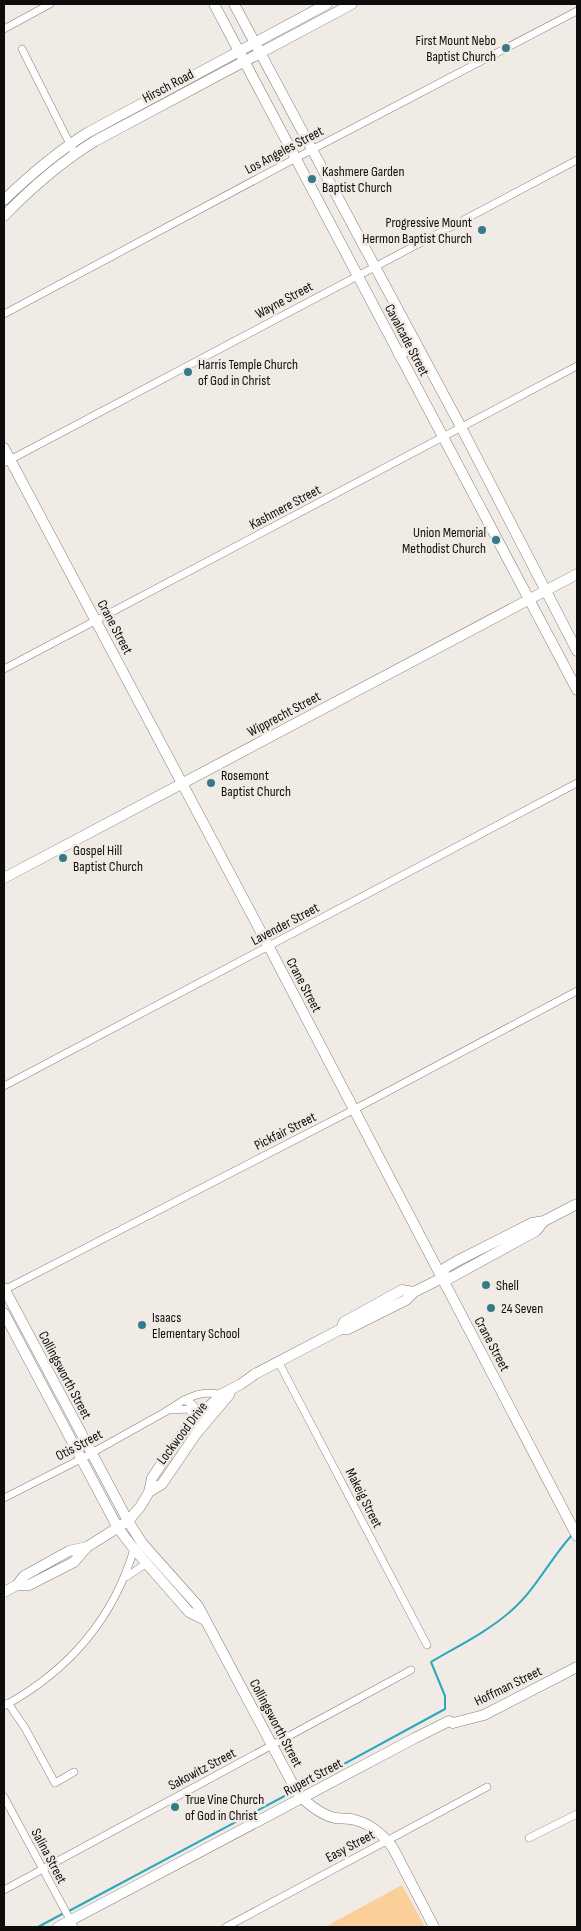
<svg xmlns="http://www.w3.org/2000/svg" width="581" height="1931" viewBox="0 0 581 1931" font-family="'Sofia Sans Condensed',sans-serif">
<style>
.green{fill:#fbcf9a}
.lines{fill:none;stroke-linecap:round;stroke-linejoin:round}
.stream{stroke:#2ba7be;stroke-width:2}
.street-casing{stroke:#847f79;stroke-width:8}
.secondary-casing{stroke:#847f79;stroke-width:11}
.street{stroke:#fff;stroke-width:7}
.secondary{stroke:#fff;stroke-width:10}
.poi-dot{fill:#357a88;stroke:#f1ebe5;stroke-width:2}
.labels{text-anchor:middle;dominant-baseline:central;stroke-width:5;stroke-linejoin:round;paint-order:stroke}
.poi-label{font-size:14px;fill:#0f0d0b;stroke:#f1ebe5;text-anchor:start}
.street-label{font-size:14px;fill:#0f0d0b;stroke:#f1ebe5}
</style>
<rect width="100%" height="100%" fill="#f1ebe5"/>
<!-- green -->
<path class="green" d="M402 1885 425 1927H325Z"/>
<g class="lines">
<!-- stream -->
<path class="stream" d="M298 1789 445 1709V1696L431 1662C458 1646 489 1631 512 1610 536 1589 550 1559 572 1535
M69 1911 292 1792
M38 1927 64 1913"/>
<defs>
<path id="street" d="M4 29 50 4
M22 49 75 154
M4 314 296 158 577 11
M4 463 577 160
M4 669 577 366
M4 1086 577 783
M4 1290 353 1110 577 991
M278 1361 427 1645
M184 1400 192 1404 205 1417
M172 1410 188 1409 199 1420
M4 1498 81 1459 165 1412 184 1400 196 1395 206 1393 222 1394
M126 1577 147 1563
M8 1703 25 1728 55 1783 74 1772
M4 1706C68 1671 113 1620 134 1549
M4 1797 74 1927
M529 1838 577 1814
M4 1890 411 1670
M226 1927 487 1787"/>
<path id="secondary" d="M214 4 577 690
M234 4 461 427 577 651
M4 200C30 175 58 151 89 132L327 4
M4 216C31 188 61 162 95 141L352 4
M399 355 416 345
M4 448 269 947 577 1536
M4 878 577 574
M442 1278 445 1268 457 1261 532 1223 544 1221 577 1204
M4 1288 128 1521 142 1543 198 1606 298 1794C308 1804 322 1815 335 1818 342 1819 349 1818 355 1820 371 1824 384 1836 393 1848L434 1927
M4 1313 118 1528 134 1549 189 1612 205 1620
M341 1329 344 1322 402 1290 414 1292
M149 1492 162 1484 196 1434 229 1395
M17 1585H29L74 1562 87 1547
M4 1592 17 1585 24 1576 69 1551 87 1547 128 1521 140 1507 149 1492 152 1478 174 1445 188 1427 222 1394 241 1384 255 1374 341 1329H348L406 1300 414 1292 442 1278H450L536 1231 544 1221
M58 1927 415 1738 449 1721 453 1723 484 1715 577 1667"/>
</defs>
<!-- street casing -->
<use href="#street" class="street-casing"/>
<!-- secondary casing -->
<use href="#secondary" class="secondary-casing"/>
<!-- street -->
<use href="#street" class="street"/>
<!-- secondary -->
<use href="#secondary" class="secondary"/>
</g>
<!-- markers -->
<g class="poi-dot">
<circle cx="506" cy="48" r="5"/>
<circle cx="312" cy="179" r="5"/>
<circle cx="482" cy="230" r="5"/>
<circle cx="188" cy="372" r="5"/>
<circle cx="496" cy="540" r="5"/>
<circle cx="211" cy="783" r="5"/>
<circle cx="63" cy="858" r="5"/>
<circle cx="486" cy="1285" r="5"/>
<circle cx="491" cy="1308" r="5"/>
<circle cx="142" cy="1325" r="5"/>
<circle cx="175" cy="1807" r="5"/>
</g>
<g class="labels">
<!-- poi labels -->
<g class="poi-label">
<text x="496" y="40" text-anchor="end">First Mount Nebo<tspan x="496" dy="16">Baptist Church</tspan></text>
<text x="322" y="171">Kashmere Garden<tspan x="322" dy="16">Baptist Church</tspan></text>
<text x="472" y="222" text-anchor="end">Progressive Mount<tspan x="472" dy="16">Hermon Baptist Church</tspan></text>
<text x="198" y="364">Harris Temple Church<tspan x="198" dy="16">of God in Christ</tspan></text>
<text x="486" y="532" text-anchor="end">Union Memorial<tspan x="486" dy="16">Methodist Church</tspan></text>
<text x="221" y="775">Rosemont<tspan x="221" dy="16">Baptist Church</tspan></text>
<text x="73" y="850">Gospel Hill<tspan x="73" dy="16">Baptist Church</tspan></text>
<text x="496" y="1285">Shell</text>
<text x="501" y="1308">24 Seven</text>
<text x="152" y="1317">Isaacs<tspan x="152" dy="16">Elementary School</tspan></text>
<text x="185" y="1799">True Vine Church<tspan x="185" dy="16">of God in Christ</tspan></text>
</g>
<!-- street labels -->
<g class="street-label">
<text transform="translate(168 86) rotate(-28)">Hirsch Road</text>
<text transform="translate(284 150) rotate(-28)">Los Angeles Street</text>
<text transform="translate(284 300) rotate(-28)">Wayne Street</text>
<text transform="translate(407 340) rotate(62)">Cavalcade Street</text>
<text transform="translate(285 507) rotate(-28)">Kashmere Street</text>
<text transform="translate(115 627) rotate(62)">Crane Street</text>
<text transform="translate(284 714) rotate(-28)">Wipprecht Street</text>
<text transform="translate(285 924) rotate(-28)">Lavender Street</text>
<text transform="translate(304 985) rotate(62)">Crane Street</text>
<text transform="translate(285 1131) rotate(-27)">Pickfair Street</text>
<text transform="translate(492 1344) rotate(62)">Crane Street</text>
<text transform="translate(65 1375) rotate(62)">Collingsworth Street</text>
<text transform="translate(182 1433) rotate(-53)">Lockwood Drive</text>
<text transform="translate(79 1445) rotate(-28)">Otis Street</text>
<text transform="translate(364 1498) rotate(63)">Makeig Street</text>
<text transform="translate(508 1686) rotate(-26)">Hoffman Street</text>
<text transform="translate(276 1723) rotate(62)">Collingsworth Street</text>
<text transform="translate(202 1769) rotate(-28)">Sakowitz Street</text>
<text transform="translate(313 1777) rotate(-28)">Rupert Street</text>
<text transform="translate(350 1846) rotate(-28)">Easy Street</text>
<text transform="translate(49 1856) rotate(62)">Salina Street</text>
</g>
</g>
<!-- border -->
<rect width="581" height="1931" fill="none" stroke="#0f0d0b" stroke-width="10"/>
</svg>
